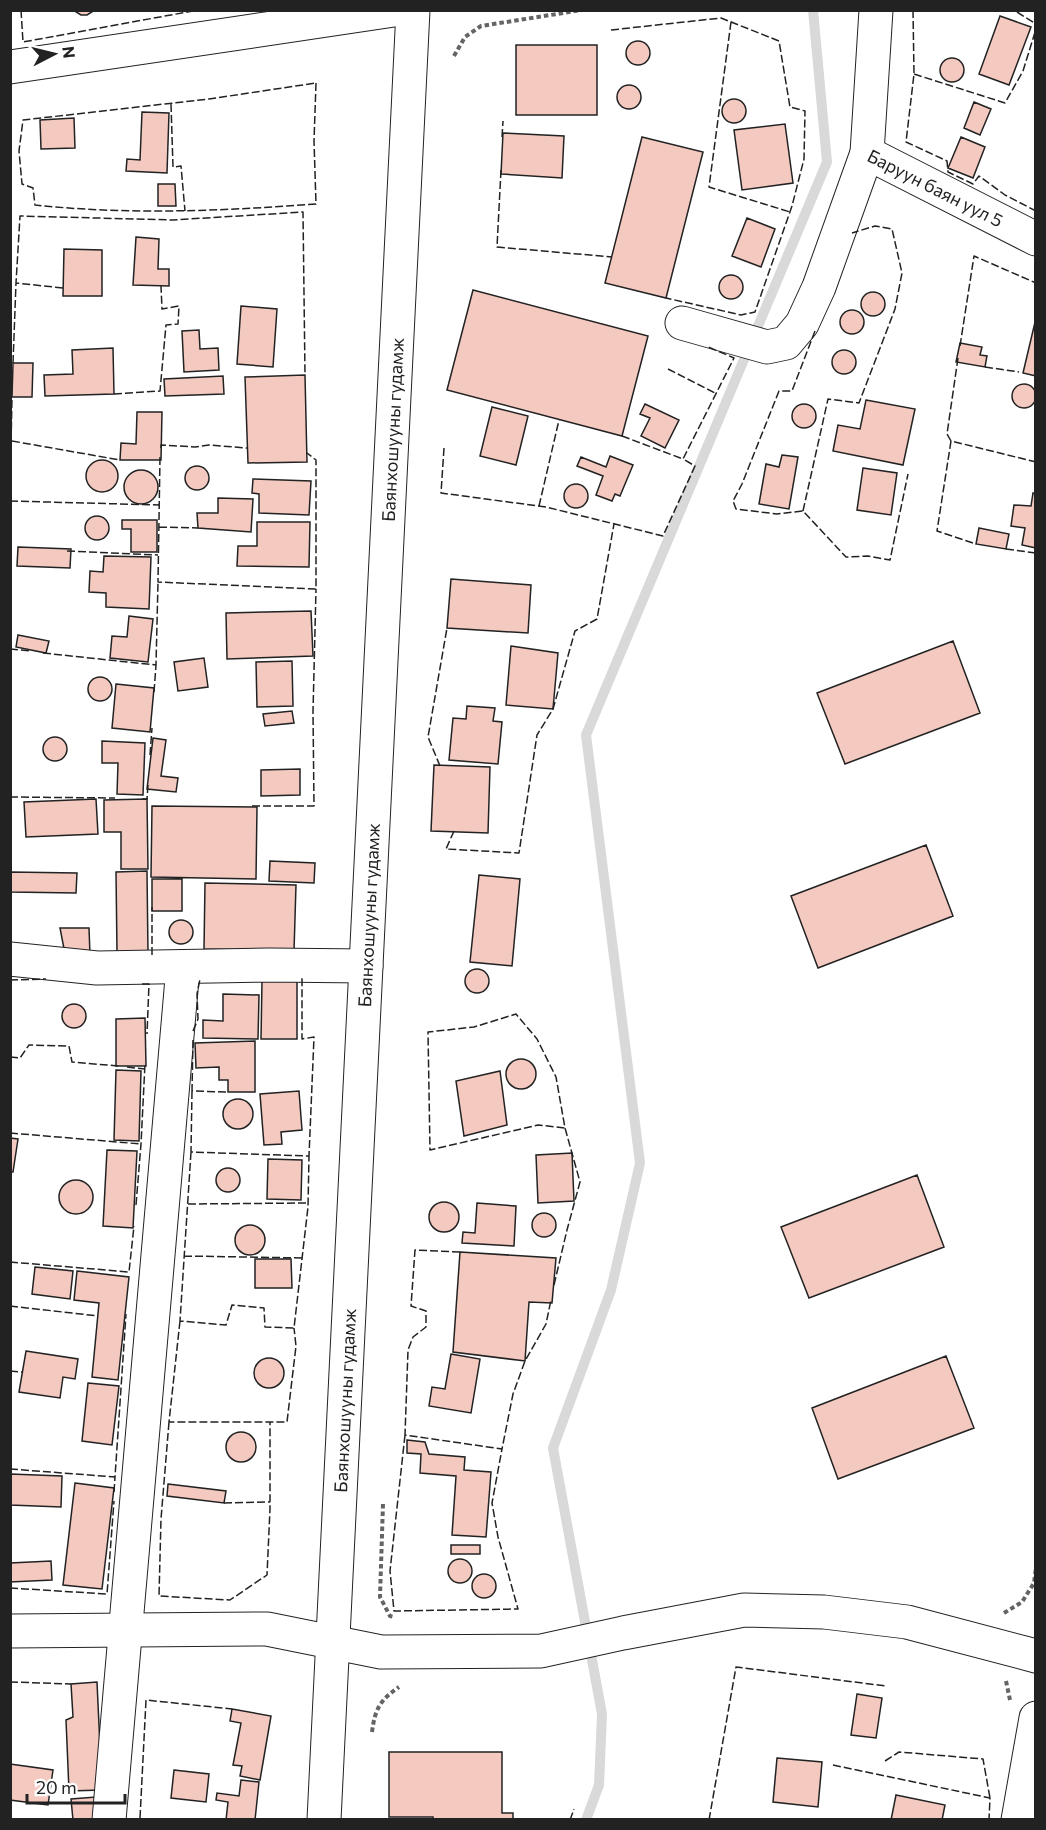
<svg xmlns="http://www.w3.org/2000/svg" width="1046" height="1830" viewBox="0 0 1046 1830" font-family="Commissioner,sans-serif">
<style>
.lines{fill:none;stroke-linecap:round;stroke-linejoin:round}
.stream{stroke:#d9d9d9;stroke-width:10}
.building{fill:#f3c9c0;stroke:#222;stroke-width:1.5}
.minor-casing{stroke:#222;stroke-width:35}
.major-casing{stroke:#222;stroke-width:35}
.path{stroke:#646464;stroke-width:4;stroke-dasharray:4.5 3;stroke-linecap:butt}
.minor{stroke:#fff;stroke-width:33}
.major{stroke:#fff;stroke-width:33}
.fence{stroke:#222;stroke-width:1.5;stroke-dasharray:8 3;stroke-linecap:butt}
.labels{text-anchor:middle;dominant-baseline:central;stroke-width:4.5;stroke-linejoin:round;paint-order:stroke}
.street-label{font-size:18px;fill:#222;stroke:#fff}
</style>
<rect width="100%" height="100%" fill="#fff"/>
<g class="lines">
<!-- stream -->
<path class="stream" d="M586 1820 599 1785 602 1714 553 1448 611 1290 640 1163 586 735 827 162 813 10"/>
</g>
<!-- building -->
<path class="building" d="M73 10H95L87 15H81Z
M1000 16 1031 27 1009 85 979 74Z
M626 53a12 12 0 1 1 24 0a12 12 0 1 1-24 0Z
M516 45H597V115H516Z
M940 70a12 12 0 1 1 24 0a12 12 0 1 1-24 0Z
M617 97a12 12 0 1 1 24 0a12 12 0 1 1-24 0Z
M722 111a12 12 0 1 1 24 0a12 12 0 1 1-24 0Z
M974 102 991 109 980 135 964 128Z
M142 112 169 113 167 173 126 171 127 159 140 160Z
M74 118 75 148 41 149 40 120Z
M785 124 793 183 742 190 734 130Z
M503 133 564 136 562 178 501 174Z
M642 137 703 152 666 298 605 283Z
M961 137 985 147 973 178 948 168Z
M158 184H175L176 206H158Z
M747 218 775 229 761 267 732 256Z
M136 237 159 239 158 269H169V286L133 285Z
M64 249 102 250V296H63Z
M719 287a12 12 0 1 1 24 0a12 12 0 1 1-24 0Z
M473 290 648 336 622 436 447 390Z
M861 304a12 12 0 1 1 24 0a12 12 0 1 1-24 0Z
M241 306 277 309 273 367 237 364Z
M840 322a12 12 0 1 1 24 0a12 12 0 1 1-24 0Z
M1036 318V376L1023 373Z
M199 330 200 349 218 348 219 370 184 372 182 331Z
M960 343 982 347 980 355 987 356 985 367 956 362Z
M113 348 114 394 45 396 44 375 73 374 72 350Z
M832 362a12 12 0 1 1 24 0a12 12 0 1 1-24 0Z
M13 363H33L32 397H12Z
M305 375 307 462 248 463 245 377Z
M223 376 224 394 165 396 164 379Z
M1012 396a12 12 0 1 1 24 0a12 12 0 1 1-24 0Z
M866 400 915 409 903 465 833 451 838 425 860 429Z
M645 404 679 420 665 448 641 436 650 418 640 414Z
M792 416a12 12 0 1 1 24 0a12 12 0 1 1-24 0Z
M492 407 528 416 516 465 480 456Z
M137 412H162L161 460H120L121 443 136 444Z
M782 455 798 457 789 509 759 504 766 464 779 467Z
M610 456 633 465 620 496 615 494 612 501 596 495 603 476 577 466 581 457 606 467Z
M86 476a16 16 0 1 1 32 0a16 16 0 1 1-32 0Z
M185 478a12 12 0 1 1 24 0a12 12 0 1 1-24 0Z
M863 468 897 473 891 515 857 510Z
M124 487a17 17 0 1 1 34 0a17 17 0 1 1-34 0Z
M253 479 311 481 309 515 259 513V494L252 493Z
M564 496a12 12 0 1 1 24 0a12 12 0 1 1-24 0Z
M1033 493 1036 494V548L1022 545 1025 528 1011 526 1014 505 1031 506Z
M218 498 253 499 251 532 198 528 197 513H218Z
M85 528a12 12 0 1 1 24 0a12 12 0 1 1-24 0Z
M122 520H157V552H131V529H122Z
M257 522H310L309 567 237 566 238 546H257Z
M979 528 1009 534 1006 549 976 544Z
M18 547 71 549 70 568 17 566Z
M104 556 151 557 149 609 106 607V593L89 592 90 571 103 572Z
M451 579 531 585 528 633 447 628Z
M311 611 313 656 227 659 226 613Z
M129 616 153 619 148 662 110 658 112 636 127 637Z
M18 635 49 641 46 653 16 647Z
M953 641 980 713 845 764 817 693Z
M511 646 558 653 553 709 506 705Z
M204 658 208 687 178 691 174 662Z
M292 661 293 706 257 707 256 662Z
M88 689a12 12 0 1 1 24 0a12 12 0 1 1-24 0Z
M116 684 154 688 150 732 112 728Z
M467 706 495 708 493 721 502 722 498 764 449 760 453 718 466 719Z
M292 711 294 723 265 726 263 714Z
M43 749a12 12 0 1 1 24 0a12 12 0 1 1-24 0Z
M153 738 166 740 161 776 178 778 176 792 147 789Z
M102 741 145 743 143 795 117 794 118 763H102Z
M434 765 490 767 488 833 431 831Z
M300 769V795L261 796V770Z
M96 799 98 834 26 837 24 802Z
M147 799 148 869H121V832H104V800Z
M152 806 257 807 256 879 151 877Z
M926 845 953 916 818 968 791 896Z
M270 861 315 863 314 883 269 881Z
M147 871 148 953H117L116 872Z
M10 872 77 873 76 893 10 892Z
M479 875 520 879 512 966 470 962Z
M152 879H182V911H152Z
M205 883 296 885 294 951 204 949Z
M169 932a12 12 0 1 1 24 0a12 12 0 1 1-24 0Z
M60 928H89L90 955 65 954Z
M465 981a12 12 0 1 1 24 0a12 12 0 1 1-24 0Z
M262 981H297V1039H261Z
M223 994 259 995 258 1039 203 1038V1020L223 1021Z
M62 1016a12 12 0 1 1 24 0a12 12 0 1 1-24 0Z
M145 1018 146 1066H116V1019Z
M255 1041V1092H228V1080H219V1067L196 1068 195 1043Z
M506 1074a15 15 0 1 1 30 0a15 15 0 1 1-30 0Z
M116 1070 141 1071 139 1141 114 1140Z
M500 1071 507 1125 464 1136 456 1081Z
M299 1091 302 1130 281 1132 282 1144 264 1145 260 1094Z
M223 1114a15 15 0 1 1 30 0a15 15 0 1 1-30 0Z
M10 1138 18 1139 13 1172H10Z
M107 1150 137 1151 133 1228 103 1226Z
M572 1153 574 1201 538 1203 536 1155Z
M268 1159 302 1160 301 1200 267 1199Z
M216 1180a12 12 0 1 1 24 0a12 12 0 1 1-24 0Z
M917 1175 944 1247 809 1298 781 1227Z
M59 1197a17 17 0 1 1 34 0a17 17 0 1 1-34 0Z
M429 1217a15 15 0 1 1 30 0a15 15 0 1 1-30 0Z
M477 1203 516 1206 514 1246 462 1243 463 1232 475 1233Z
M532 1225a12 12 0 1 1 24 0a12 12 0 1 1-24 0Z
M235 1240a15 15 0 1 1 30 0a15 15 0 1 1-30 0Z
M460 1252 556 1258 552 1303 529 1302 525 1361 453 1352Z
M255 1259H291L292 1288H255Z
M35 1267 73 1271 70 1299 32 1294Z
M77 1271 129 1277 118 1380 92 1377 99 1303 74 1300Z
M26 1351 78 1359 75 1379 63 1377 60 1398 19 1392Z
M451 1354 480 1359 471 1413 429 1406 432 1387 445 1389Z
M946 1356 974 1428 838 1479 812 1408Z
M254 1373a15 15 0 1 1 30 0a15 15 0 1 1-30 0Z
M88 1383 119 1386 112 1445 82 1441Z
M226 1447a15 15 0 1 1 30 0a15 15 0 1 1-30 0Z
M407 1440 425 1442 429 1454 465 1457 464 1470 491 1472 486 1537 452 1535 456 1476 420 1473 421 1454 407 1453Z
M10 1474 62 1476 61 1507 10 1505Z
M75 1483 114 1488 102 1589 63 1585Z
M168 1484 226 1491 224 1503 167 1496Z
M451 1545H480V1554H451Z
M448 1571a12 12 0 1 1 24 0a12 12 0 1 1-24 0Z
M51 1561 52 1580 10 1582V1563Z
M472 1586a12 12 0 1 1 24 0a12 12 0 1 1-24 0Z
M97 1682 102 1790 69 1791 66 1720 73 1717 71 1684Z
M857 1694 882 1698 876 1738 851 1735Z
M232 1709 271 1716 260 1780 240 1776 242 1766 233 1765 241 1723 230 1721Z
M389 1752H502V1813H513V1820H433V1817H389Z
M777 1758 822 1762 818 1807 773 1802Z
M10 1764 53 1770 48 1805 10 1800Z
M174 1770 209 1774 206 1802 171 1798Z
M241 1780 259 1782 255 1820H226L228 1802 216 1800 217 1793 239 1796Z
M896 1795 945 1805 942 1820H891Z
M96 1797 98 1820H73L71 1799Z"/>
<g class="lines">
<defs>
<g id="minor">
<path id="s1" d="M876 10 867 153 1036 239"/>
<path d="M10 67 394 10"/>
<path d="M682 323 767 347 786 343 802 324 819 287 867 153"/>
<path d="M10 959 97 968 269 965 366 966"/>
<path d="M10 1631 267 1629 381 1652 541 1651 623 1633 744 1610 824 1612 907 1622 1036 1656"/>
<path d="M109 1820 183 967"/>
<path d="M1018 1820 1036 1718"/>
</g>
<g id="major">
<path id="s2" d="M324 1820 413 10"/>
</g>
</defs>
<!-- minor casing -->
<use href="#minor" class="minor-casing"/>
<!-- major casing -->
<use href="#major" class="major-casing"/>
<!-- path -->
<path class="path" d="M454 56 465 37 481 26 582 10
M383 1504 380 1597 390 1616 394 1617
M1004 1613 1022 1602 1034 1583 1036 1568
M1006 1681 1010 1700
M372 1732C375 1709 380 1700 399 1687"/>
<!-- minor -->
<use href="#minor" class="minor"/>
<!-- major -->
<use href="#major" class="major"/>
<!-- fence -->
<path class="fence" d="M21 10 23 42 198 10
M913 10 914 74 906 142 947 161 948 172 973 184 979 176 1005 195 1036 211
M1017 12 1036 24
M731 22 709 187 790 212
M611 30 721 18 779 41 790 107 805 111 804 159 792 206 755 312 741 315 666 298
M914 74 1005 103 1023 71 1036 29
M316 83 314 141 316 204C222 211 128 215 35 205L33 188 22 184 19 151 23 120 209 99Z
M171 104 173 167 181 166 185 211
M502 137 503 121
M501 170 497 247 612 257
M63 288 16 283 20 216 173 220 303 212 305 375
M815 331 792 391H779L742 484 733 501 736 509 777 514 803 511 846 557 868 556 890 560 908 474
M960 346 974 256 1036 283
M958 358 947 434 951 441 1036 462
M13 363 16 283
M985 367 1019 372
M668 369 715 393
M114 394 160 391 166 325 178 324 179 306 162 309 161 286
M622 436 683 459
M12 441 120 460
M951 441 937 531 976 544
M161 448V445L195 447 209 445 247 448
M444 448 441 493 546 507 663 536 695 466 683 459 734 358 706 346
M160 457 158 582 316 589V460L307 453
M10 496 12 397
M10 501 160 505
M539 506 559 420
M803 511 828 399 859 403 895 309 902 273 892 229 875 226 852 233
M159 527 198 528
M1006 549 1036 553
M67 551 158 555
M10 649 31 651
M43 653 156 665 158 582
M154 692 156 665
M150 755 152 728
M440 766 428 737 447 628
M10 797 115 798
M142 799H147L148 785
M252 806H314L313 712 316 589
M454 831 446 849 519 853 537 735 553 709 575 631 597 619 614 524
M152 955V907
M10 980 46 979
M142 984H149L147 1034
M193 1031 198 1019 197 994 200 979
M193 1040 192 1091 228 1092
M10 1057 20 1058 29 1045 69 1046 72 1062 118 1066
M127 1067 145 1069
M192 1091 191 1152 309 1156 314 1037 302 1039V978
M10 1133 141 1144
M191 1152 180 1321 226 1325 232 1305 264 1308 265 1327 294 1328 308 1207 309 1156
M188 1204 308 1203
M136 1205 141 1144 145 1064
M460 1252 415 1250 411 1306 426 1311V1327L413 1337 408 1350 405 1435 502 1449 513 1394 525 1361 546 1324 551 1300
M184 1256 303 1258
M10 1262 129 1272 134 1226
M554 1285 567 1230 580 1182 565 1128 556 1077 537 1039 516 1014 474 1027 428 1032 430 1150 538 1125 565 1128
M10 1306 98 1316
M180 1321 169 1422H287L296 1346 294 1328
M10 1371 22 1372
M169 1422 161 1519 159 1596 230 1600 267 1575 270 1509V1422
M405 1435 390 1571 394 1611 518 1609 498 1537 492 1503 502 1449
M10 1469 115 1477 126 1314
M114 1492 115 1477
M224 1503 270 1502
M10 1588 107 1594 114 1501
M10 1682 71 1684
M885 1761 899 1752 983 1759 990 1798
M833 1765 990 1798 989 1820
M140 1818 146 1700 232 1709
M381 1820V1819
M570 1820 574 1809
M709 1820 736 1667 886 1686"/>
</g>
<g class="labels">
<!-- street labels -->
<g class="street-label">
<text stroke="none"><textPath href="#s1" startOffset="220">Баруун баян уул 5</textPath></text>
<text stroke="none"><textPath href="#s2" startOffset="1392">Баянхошууны гудамж</textPath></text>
<text stroke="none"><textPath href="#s2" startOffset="906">Баянхошууны гудамж</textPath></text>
<text stroke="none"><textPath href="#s2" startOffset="420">Баянхошууны гудамж</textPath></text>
</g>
</g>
<!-- border -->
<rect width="1046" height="1830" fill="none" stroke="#222222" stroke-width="24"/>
<!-- north arrow -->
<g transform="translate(54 54) rotate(83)" stroke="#ffffff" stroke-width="4.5" paint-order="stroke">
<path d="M0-4.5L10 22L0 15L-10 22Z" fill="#222222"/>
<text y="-9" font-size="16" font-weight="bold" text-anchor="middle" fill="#222222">N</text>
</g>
<!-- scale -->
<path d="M27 1794v9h98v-9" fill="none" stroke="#222222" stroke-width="3"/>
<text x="36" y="1794" font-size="18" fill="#222222" stroke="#ffffff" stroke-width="4.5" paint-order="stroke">20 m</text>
</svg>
